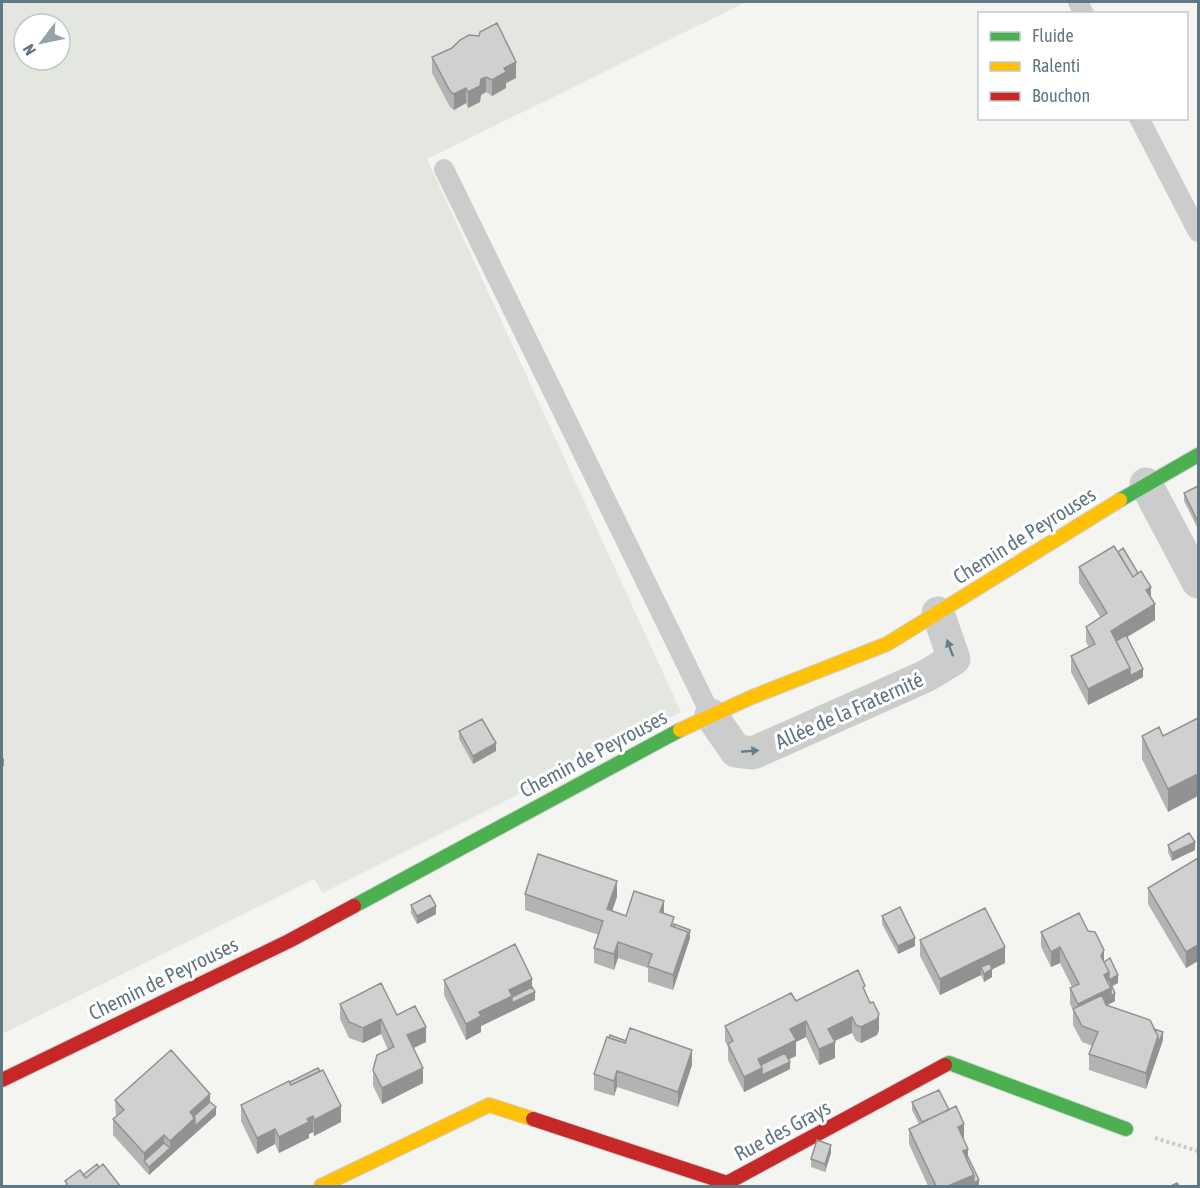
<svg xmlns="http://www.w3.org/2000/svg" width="1200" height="1188" viewBox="0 0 1200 1188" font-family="'Asap Condensed',sans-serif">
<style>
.grass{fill:#e4e7df;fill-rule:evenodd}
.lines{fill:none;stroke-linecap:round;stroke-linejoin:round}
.fast-casing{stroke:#cfd1d1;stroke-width:16}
.slow-casing{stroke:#cfd1d1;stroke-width:16}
.jam-casing{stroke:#cfd1d1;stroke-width:16}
.path{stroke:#cacacb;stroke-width:4;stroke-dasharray:3 3;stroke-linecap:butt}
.lane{stroke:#cbcdcd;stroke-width:20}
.street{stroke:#cbcdcd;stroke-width:33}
.fast{stroke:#4caf50;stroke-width:14}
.slow{stroke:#ffc107;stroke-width:14}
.jam{stroke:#c62828;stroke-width:14}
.wall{fill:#b2b4b3}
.shaded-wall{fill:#919292}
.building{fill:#cfd1d0;stroke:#919292;stroke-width:1.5}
.oneway{fill:#667c88}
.labels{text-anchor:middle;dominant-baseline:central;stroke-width:6;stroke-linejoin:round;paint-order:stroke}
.street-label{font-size:21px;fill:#617884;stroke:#fff}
</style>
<rect width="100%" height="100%" fill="#f4f4f1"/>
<!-- grass -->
<path class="grass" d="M2 2H746L427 159 681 712 323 893 314 879 2 1034ZM24 24H60V60H24Z"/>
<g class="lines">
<defs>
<path id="fast" d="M1120 500 1198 455
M354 906 680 730
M945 1065 949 1063 1126 1129"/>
<path id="slow" d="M680 730 752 697 887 644 1120 500
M321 1186 489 1105 533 1119"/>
<path id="jam" d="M2 1080 289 941 354 906
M533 1119 727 1183 945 1065"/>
</defs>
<!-- fast casing -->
<use href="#fast" class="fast-casing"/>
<!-- slow casing -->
<use href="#slow" class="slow-casing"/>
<!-- jam casing -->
<use href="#jam" class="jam-casing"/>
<!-- path -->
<path class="path" d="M1155 1138 1198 1151"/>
<!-- lane -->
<path class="lane" d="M1078 2 1084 14
M1139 118 1198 232
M444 169 711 715"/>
<!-- street -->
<path class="street" d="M1146 484 1198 582
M711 715 736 751 753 753 926 676 954 659 938 613"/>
<!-- fast -->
<use href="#fast" class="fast"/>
<!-- slow -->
<use href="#slow" class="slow"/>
<!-- jam -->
<use href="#jam" class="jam"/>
</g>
<!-- wall -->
<path class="wall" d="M432 57 516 78 506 83V88L492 96 486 92 481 95 480 102 468 108 466 103 454 110 450 107 432 73Z
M1198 486V529L1184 501V493Z
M1079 567 1151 598 1155 620 1127 637 1143 677 1088 705 1071 672V656L1089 647 1086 642V627L1101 618 1079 583Z
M1198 718 1168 812 1142 759V736H1163Z
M459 731 496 751 473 764 459 739Z
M1168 845 1195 850 1172 861 1168 852Z
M1198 858V961L1186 968 1148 904V888Z
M525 894 617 897 612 911 626 916 664 913 674 924 690 938 673 990 648 982V968L618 958 614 970 594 963V948L599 935 525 910Z
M411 905 436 914 417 924 411 913Z
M882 916 915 946 898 954 882 924Z
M1088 931 1104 950V962L1118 983 1112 986 1115 1001 1108 1005 1154 1029 1163 1040 1146 1089 1089 1070V1054L1093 1046 1082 1042 1073 1025V1010L1070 1004V988L1072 987 1060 963 1051 967 1041 947V932Z
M920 940 1005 963 992 969V977L984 982 981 975 940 995 920 956Z
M444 980 532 987 535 1000 481 1026V1032L466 1040 444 995Z
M865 992 879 1030 877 1035 861 1043 856 1041 852 1033 834 1041 835 1058 819 1065 806 1037 796 1042V1056L789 1059 790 1069 744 1092 728 1060V1047L725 1041V1026L796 1001Z
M340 1004 397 1015 426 1042 414 1048 423 1083 382 1104 373 1086V1070L388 1050 381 1034 363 1043 349 1038 340 1019Z
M607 1037 692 1065 678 1107 617 1087 614 1096 594 1090V1074Z
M290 1082 341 1122 314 1136 313 1132 309 1134V1138L279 1153 275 1144 257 1154 241 1121V1105Z
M115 1100 210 1102 216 1115 149 1175 113 1135V1119L116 1117Z
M912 1102 964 1140 968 1157 979 1186H928L909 1144V1129L919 1124 912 1110Z
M831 1153 825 1172 811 1167V1159Z"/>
<!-- shaded-wall -->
<path class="shaded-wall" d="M516 62V78L506 83V88L492 96V80L504 68Z
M486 77V92L481 95 480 102 468 108V92L481 79Z
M466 88V103L454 110V94Z
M1151 587V602L1146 590Z
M1155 604V620L1114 645 1111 631Z
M1130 668V684L1088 705V689Z
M1143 669V677L1130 684V676Z
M496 743V751L473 764V756Z
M4 758V766L2 767V759Z
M1198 774V796L1168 812V789Z
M1195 842V850L1172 861V853Z
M617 881V897L607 925V909Z
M664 901V917L660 912Z
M436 906V914L417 924V916Z
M690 930V938L673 990V975L688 932Z
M915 938V946L898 954V946Z
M618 942V958L614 970V954Z
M1198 945V961L1186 968V952Z
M1005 947V963L983 974 981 967V975L940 995V979Z
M1060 947V963L1051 967V952Z
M1104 950V966L1101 956Z
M992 969V977L984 982V974Z
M1109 972 1118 975V983L1107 989 1104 975Z
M532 979V993L535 992V1000L512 1011V1003V1011L481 1026V1032L466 1040V1024L479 1012 509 990Z
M1111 988 1115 993V1001L1078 1020V1004Z
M879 1014V1030L877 1035 861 1043V1027Z
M852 1017V1033L828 1044V1029Z
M381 1019V1034L363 1043V1028Z
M806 1021V1037L796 1042V1056L762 1072 790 1062V1069L744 1092V1077L758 1059 790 1029Z
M426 1027V1042L407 1051V1035Z
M1163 1032V1040L1146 1089V1073L1158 1036Z
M835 1042V1058L819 1065V1049Z
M692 1050V1065L678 1107V1092Z
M423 1068V1083L382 1104V1088Z
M617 1071V1087L614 1096V1081Z
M210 1094V1110L216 1107V1115L170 1156V1141L190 1112Z
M341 1106V1122L314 1136V1120Z
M313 1116V1132L309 1134V1138L279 1153V1137L307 1119Z
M964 1124V1140L958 1127Z
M275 1129V1144L257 1154V1138Z
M164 1135V1151L144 1161V1153Z
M831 1145V1153L825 1172V1164Z
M170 1148V1156L149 1175V1167Z
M968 1149V1165L963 1151Z
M974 1175V1186H948Z
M979 1180V1186H974V1183Z"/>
<!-- building -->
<path class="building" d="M497 23 516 62 504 68 506 72 492 80 486 77 481 79 480 86 468 92 466 88 454 94 450 91 432 57 452 48 460 40 469 35 479 36 480 32Z
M1198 486V522L1184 493Z
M1114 546 1133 577 1141 571 1151 587 1146 590 1155 604 1111 631 1130 668 1088 689 1071 656 1095 644 1086 627 1107 613 1079 567Z
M1123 548 1138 573 1133 577 1118 552Z
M1126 635 1143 669 1130 676V668L1116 641Z
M1198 718V774L1168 789 1142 736 1159 727 1163 736Z
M482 719 496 743 473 756 459 731Z
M1189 833 1195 842 1172 853 1168 845Z
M538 854 617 881 607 909 626 916 634 891 664 901 660 912 674 917 671 926 688 932 673 975 648 966 652 954 618 942 614 954 594 948 603 921 525 894Z
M1198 858V945L1186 952 1148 888Z
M430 895 436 906 417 916 411 905Z
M900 907 915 938 898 946 882 916Z
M985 908 1005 947 940 979 920 940Z
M1079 913 1088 931 1095 932 1104 950 1101 956 1109 972 1104 975 1111 988 1078 1004 1070 988 1079 984 1060 947 1051 952 1041 932Z
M674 924 690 930 688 939V932L674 927Z
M515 944 532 979 509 990 512 996 479 1012 481 1016 466 1024 444 980Z
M1110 958 1118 975 1109 980V972L1104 962Z
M990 963 992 969 984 974 981 967Z
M858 970 865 986 863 987 870 1003 873 1002 879 1014 877 1019 861 1027 856 1025 852 1017 828 1029 835 1042 819 1049 806 1021 790 1029 796 1040 758 1059 762 1068 744 1077 728 1044 733 1041 725 1026 791 993 796 1001Z
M1109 980 1115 993 1111 996V988L1107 981Z
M381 983 397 1015 415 1006 426 1027 407 1035 423 1068 382 1088 373 1070 377 1055 394 1047 381 1019 363 1028 349 1022 340 1004Z
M532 987 535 992 512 1003V997Z
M1102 995 1106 1005 1150 1020 1158 1036 1146 1073 1089 1054 1098 1032 1082 1026 1073 1009Z
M630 1028 692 1050 678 1092 617 1071 614 1081 594 1074 607 1037 625 1043Z
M1154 1029 1163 1032 1158 1044V1036Z
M610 1035 626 1041 625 1043 609 1038Z
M171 1050 210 1094 190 1112 195 1118 170 1141 164 1135 144 1153 113 1119 124 1110 115 1100Z
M785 1053 790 1062 762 1075V1068L761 1065Z
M318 1068 320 1071 291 1085 290 1082Z
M323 1070 341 1106 314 1120 313 1116 307 1119 309 1122 279 1137 275 1129 257 1138 241 1105 289 1081 291 1085Z
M939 1090 949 1110 922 1122 912 1102Z
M210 1102 216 1107 195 1126V1118L193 1117Z
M956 1106 964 1124 958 1127 968 1149 963 1151 974 1175 948 1186H936L909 1129Z
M817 1140 831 1145 825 1164 811 1159Z
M164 1143 170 1148 149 1167 144 1161Z
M968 1157 979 1180 974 1183V1175L966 1158Z
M97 1164 99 1167 86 1178 83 1175Z
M103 1164 120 1186H65L67 1184 65 1181 80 1170 86 1178Z
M1177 1183 1179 1186H1171Z"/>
<!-- one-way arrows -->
<defs><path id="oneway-solid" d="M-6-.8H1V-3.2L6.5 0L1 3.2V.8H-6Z" transform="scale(1.5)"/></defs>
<g class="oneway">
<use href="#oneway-solid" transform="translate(950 648) rotate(-110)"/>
<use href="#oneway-solid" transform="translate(750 751) rotate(-5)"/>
</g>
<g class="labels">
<!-- street labels -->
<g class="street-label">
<text transform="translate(1024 535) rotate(-32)">Chemin de Peyrouses</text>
<text transform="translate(849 710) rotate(-24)">Allée de la Fraternité</text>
<text transform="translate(593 753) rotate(-28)">Chemin de Peyrouses</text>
<text transform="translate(163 978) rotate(-26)">Chemin de Peyrouses</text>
<text transform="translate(782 1130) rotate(-28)">Rue des Grays</text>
</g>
</g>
<!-- border -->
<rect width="1200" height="1188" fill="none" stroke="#617884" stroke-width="6"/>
<!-- legend -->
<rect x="978" y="12" width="210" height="108" fill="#ffffff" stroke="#c0c9ce" stroke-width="1.5"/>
<rect x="990" y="32" width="30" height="9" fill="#4caf50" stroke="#c0c9ce" stroke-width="1.5"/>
<text x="1032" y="42" font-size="18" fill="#617884">Fluide</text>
<rect x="990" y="62" width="30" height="9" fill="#ffc107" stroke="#c0c9ce" stroke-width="1.5"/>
<text x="1032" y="72" font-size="18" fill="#617884">Ralenti</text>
<rect x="990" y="92" width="30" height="9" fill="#c62828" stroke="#c0c9ce" stroke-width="1.5"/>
<text x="1032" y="102" font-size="18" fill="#617884">Bouchon</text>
<!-- north arrow -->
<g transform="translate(42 42) rotate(238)"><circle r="28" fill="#ffffff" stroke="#c0c9ce" stroke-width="1.5"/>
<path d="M0-4.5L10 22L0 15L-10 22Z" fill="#94a3aa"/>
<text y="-9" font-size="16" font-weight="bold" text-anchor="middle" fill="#617884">N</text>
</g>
</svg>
